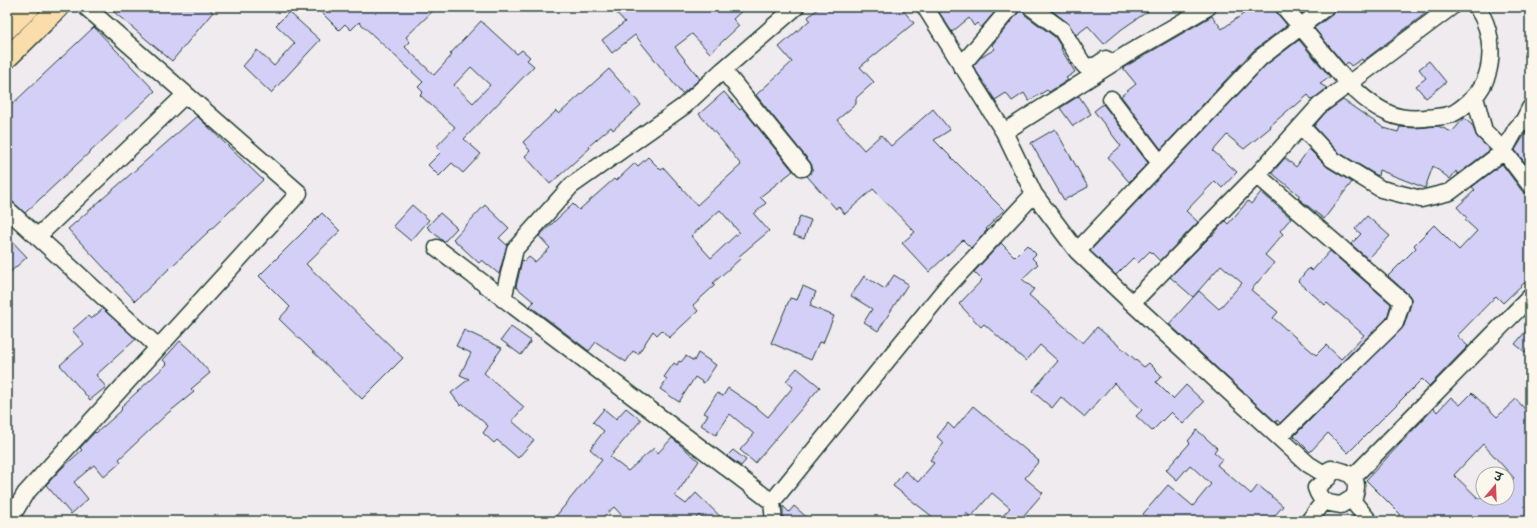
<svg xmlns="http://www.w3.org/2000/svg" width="1537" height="528" viewBox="0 0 1537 528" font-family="'Playpen Sans','Playpen Sans Deva',sans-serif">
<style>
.building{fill:#d4cff7;stroke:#1f3d34;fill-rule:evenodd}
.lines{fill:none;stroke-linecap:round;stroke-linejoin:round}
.minor-casing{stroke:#1f3d34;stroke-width:19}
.major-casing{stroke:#1f3d34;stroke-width:23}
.minor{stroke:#fbf7ec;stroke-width:16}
.major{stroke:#fbddab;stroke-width:20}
</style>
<rect width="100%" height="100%" fill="#efebef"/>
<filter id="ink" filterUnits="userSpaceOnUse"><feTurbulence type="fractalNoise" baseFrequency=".025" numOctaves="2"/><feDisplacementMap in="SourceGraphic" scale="8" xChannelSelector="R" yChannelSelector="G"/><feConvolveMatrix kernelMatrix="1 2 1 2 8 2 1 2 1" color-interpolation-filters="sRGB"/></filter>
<g filter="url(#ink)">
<!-- building -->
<path class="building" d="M108 7H207L213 12 172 61Z
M316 7H437L406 37 410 42 405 47 434 75 452 55 450 54 481 21 517 54 522 50 530 57 527 60 534 66 464 139 481 154 463 173 452 163 439 176 428 165 441 152 436 147 455 127 420 95 423 92 418 87 423 82 359 22 351 30 345 24 339 30ZM471 67 490 85 473 103 454 85Z
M611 7H746L733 19 739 26 710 53 692 34 675 47 700 79 682 94 635 35 612 53 602 40 625 22Z
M820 7H900L914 23 860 67 874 82 856 98V104L837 120 864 150 881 135 891 146 933 109 950 130 934 140 1004 210 986 229 987 230 971 248 963 240 929 272 902 243 915 232 873 189 845 214 838 206 836 209 807 176 812 171V166L810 162 756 95 792 62 779 47 810 20 808 17Z
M939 7H999L981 28 977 23 974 26 969 18 952 32 937 9Z
M1020 7H1022L1025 15 1055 37 1062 48 1061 49 1075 72 1066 78 1068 80 1049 92 1047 90 1029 101 1024 93 1012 101 1006 93 995 100 973 66 980 58 995 49 992 45 1018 13Z
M1047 7H1154L1122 29 1104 44 1088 26 1076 35 1068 23Z
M1253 7H1275L1277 13 1287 25 1253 51 1161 149 1121 96 1136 84 1123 68 1212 16 1222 29Z
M1297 7H1310L1302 13Z
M1335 7H1434L1363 61 1362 59 1351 66 1348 62 1345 65 1314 28 1332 15Z
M289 12 320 40 271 93 243 66 257 50 274 66 295 43 276 25Z
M94 27 155 91 25 213 13 202 7 200V109Z
M1299 40 1330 77 1320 84 1327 88 1312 100 1308 95 1294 107 1293 106 1270 126 1271 127 1244 149 1227 135 1213 151 1237 172 1222 188 1215 181 1186 211 1198 222 1160 261 1150 251 1138 263 1133 258 1116 275 1090 251 1266 65Z
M1429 61 1446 82 1426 98 1416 86 1426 78 1419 69Z
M609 69 641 105 613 130 611 127 589 146 590 148 550 184 525 156 530 151 523 142 556 111 559 114Z
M724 92 740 110 742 108 793 171 760 197 766 203 754 214 769 231 738 257 740 259 713 283 715 285 693 305 698 311 669 338 662 330 657 335 653 331 638 354 633 351 626 362 596 342 589 351 530 306 534 302 516 287 522 260 524 262 529 257 535 262 550 248 539 236 573 204 579 210 614 179 616 181 635 163 638 166 648 157 661 170 664 168 697 205 741 165 723 142 699 114ZM720 210 739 232 711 258 691 236Z
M1079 96 1091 114 1073 126 1060 108Z
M1343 100 1384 128 1398 132 1400 127 1416 128 1438 126 1452 132 1464 118 1472 125 1477 137 1490 150 1458 174 1456 171 1450 179 1433 166 1425 188 1379 170 1378 176 1338 152 1314 126 1325 113Z
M1103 104 1148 163 1129 182 1108 157 1121 146 1094 111Z
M197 116 263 180 135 301 68 229Z
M1055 129 1088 187 1064 200 1031 143Z
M1527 131 1530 133V169L1515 150Z
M1309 149 1327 167 1352 182 1324 219 1298 198 1300 196 1272 173 1285 158 1296 167Z
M1502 164 1522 191 1530 194V288L1524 283 1503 303 1496 296 1457 336 1468 346 1429 386 1422 379 1348 453 1328 433 1310 452 1294 436 1404 326 1411 304V298L1408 294 1388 276 1416 248 1414 245 1434 225 1459 250 1477 231 1465 220 1467 218 1457 207 1475 190 1472 187Z
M1261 192 1291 218 1280 231 1283 234 1265 255 1274 263 1251 290 1278 312 1273 318 1316 355 1326 345 1341 359 1364 335 1327 303 1325 305 1298 281 1309 268 1312 271 1330 251 1391 304 1387 318 1280 423 1277 420 1276 422 1169 324 1199 291 1219 309 1242 283 1221 265 1193 297 1170 277 1212 235V236L1225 221 1228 224 1248 201 1251 204Z
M412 205 429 220 411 241 393 226Z
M485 205 509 228 499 238 507 245 499 274 482 260 479 263 453 239Z
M322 213 340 231 306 264 403 358 362 399 279 319 290 307 259 276Z
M440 213 457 228 444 242 427 227Z
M800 216 811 220 804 239 793 235Z
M1367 216 1390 236 1368 259 1351 244 1361 234 1355 229Z
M7 236 27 257 7 275Z
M1001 243 1015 257 1027 245 1036 254 1032 258 1038 264 1022 279 1034 289 1029 295 1083 343 1097 327 1144 367 1149 363 1162 376 1156 382 1173 399 1186 385 1204 402 1183 424 1171 412 1152 431 1136 416 1142 410 1114 383 1085 417 1061 397 1052 408 1032 391 1058 361 1040 345 1026 361 984 324 981 327 959 304 982 280 974 272Z
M894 275 908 284 878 331 864 322 872 309 851 296 864 276 885 289Z
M803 286 816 292 810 306 834 316 823 343 819 342 811 360 771 343 790 298 797 300Z
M103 309 136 339 96 375 106 387 90 400 60 365 84 344 72 330 88 316 91 319Z
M1530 326V356L1515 344Z
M511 327 531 341 521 355 501 340Z
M464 330 502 348 484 373 524 407 512 421 534 440 518 458 497 440 494 443 483 433 488 426 463 404 461 406 451 393 469 379 460 375 471 353 456 346Z
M180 341 191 351 210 373 191 389 194 392 168 413 119 459 121 462 104 477 94 465 74 482 88 499 71 514 46 485 62 468 82 450 80 448 95 432 96 433 121 411 122 406 167 364 163 360Z
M698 353 716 365 704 383 695 377 679 402 660 389 667 379 664 377 674 363 677 365 679 361 681 362 686 356 694 361Z
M797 368 820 387 755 463 740 450 754 434 730 414 716 435 701 425 708 415 704 413 717 393 723 396 728 388 756 407 768 417 793 387 786 381Z
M1472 393 1497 417 1516 399 1530 415V521H1394L1400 514 1366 480 1434 408 1437 412 1451 397 1460 405ZM1483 444 1514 478 1507 485V498H1478L1454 475Z
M973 406 1039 461 1025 478 1043 493 1019 521H998L1010 508 992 493 971 517 966 513 960 521H938L893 486 905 471 918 482 934 463 930 460 944 443 937 437 948 423 954 429Z
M626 408 641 420 610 457 628 471 654 448 658 453 672 438 699 461 675 496 686 504 696 493 725 521H705L699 515 693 521H627L614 507 598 521H552L602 460 590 449 604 431 593 422 604 409 616 419Z
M1197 430 1217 448 1214 452 1222 459 1217 465 1251 494 1258 485 1283 506 1270 521H1151L1143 514 1168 485 1193 506 1211 484 1190 465 1177 480 1166 470 1190 443 1188 441Z
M733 450 746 460 741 466 727 456Z
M783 506 789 512 794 506 811 521H783Z"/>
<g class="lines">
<defs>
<path id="minor" d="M925 7 1004 132 1034 194 1077 251 1132 303 1308 464 1329 477
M1031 7 1062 30 1083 64 1086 67 1097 65 1106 59
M1284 7C1296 21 1309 36 1321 51 1341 75 1360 101 1390 114 1401 119 1413 119 1425 118 1434 117 1444 117 1452 114 1459 111 1464 106 1470 101 1496 78 1496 36 1477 7
M961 66 1011 7
M723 70 803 168
M1475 97 1484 131 1504 151 1530 185
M1111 99 1160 163
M1301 126 1332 159 1381 189 1421 199 1450 192 1504 151 1516 129 1524 120 1530 108
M1004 132 1129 53 1208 7
M1257 175 1402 301 1395 323 1279 437
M7 209 158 347
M37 237 186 94
M437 248 772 502 946 288 1034 194
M1077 251 1260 58 1326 7
M503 299 515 249 571 186 684 106 723 70 796 7
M1132 303 1257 175 1319 106 1451 7
M1331 469C1349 471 1361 477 1354 497L1341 505C1327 503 1321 503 1316 488L1329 477 1324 473Z
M1353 477 1530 297
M1351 499 1369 521
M772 502 774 521
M9 521 25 494 299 193 86 7
M1309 521 1324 501"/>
<path id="major" d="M7 29 30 7
M7 58 59 7"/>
</defs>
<!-- minor casing -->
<use href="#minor" class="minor-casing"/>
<!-- major casing -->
<use href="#major" class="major-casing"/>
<!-- minor -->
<use href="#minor" class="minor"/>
<!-- major -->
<use href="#major" class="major"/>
</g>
</g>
<!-- margin -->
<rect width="1537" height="528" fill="none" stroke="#fbf7ec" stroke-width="24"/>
<rect x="12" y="12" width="1513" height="504" fill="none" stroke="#1f3d34" stroke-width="1.5" filter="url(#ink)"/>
<!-- north arrow -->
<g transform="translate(1495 486) rotate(19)"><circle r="19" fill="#fbf7ec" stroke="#a3ada2"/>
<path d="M0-3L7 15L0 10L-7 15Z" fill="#d1495b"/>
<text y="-6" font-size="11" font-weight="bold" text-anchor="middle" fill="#1f3d34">उ</text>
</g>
</svg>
